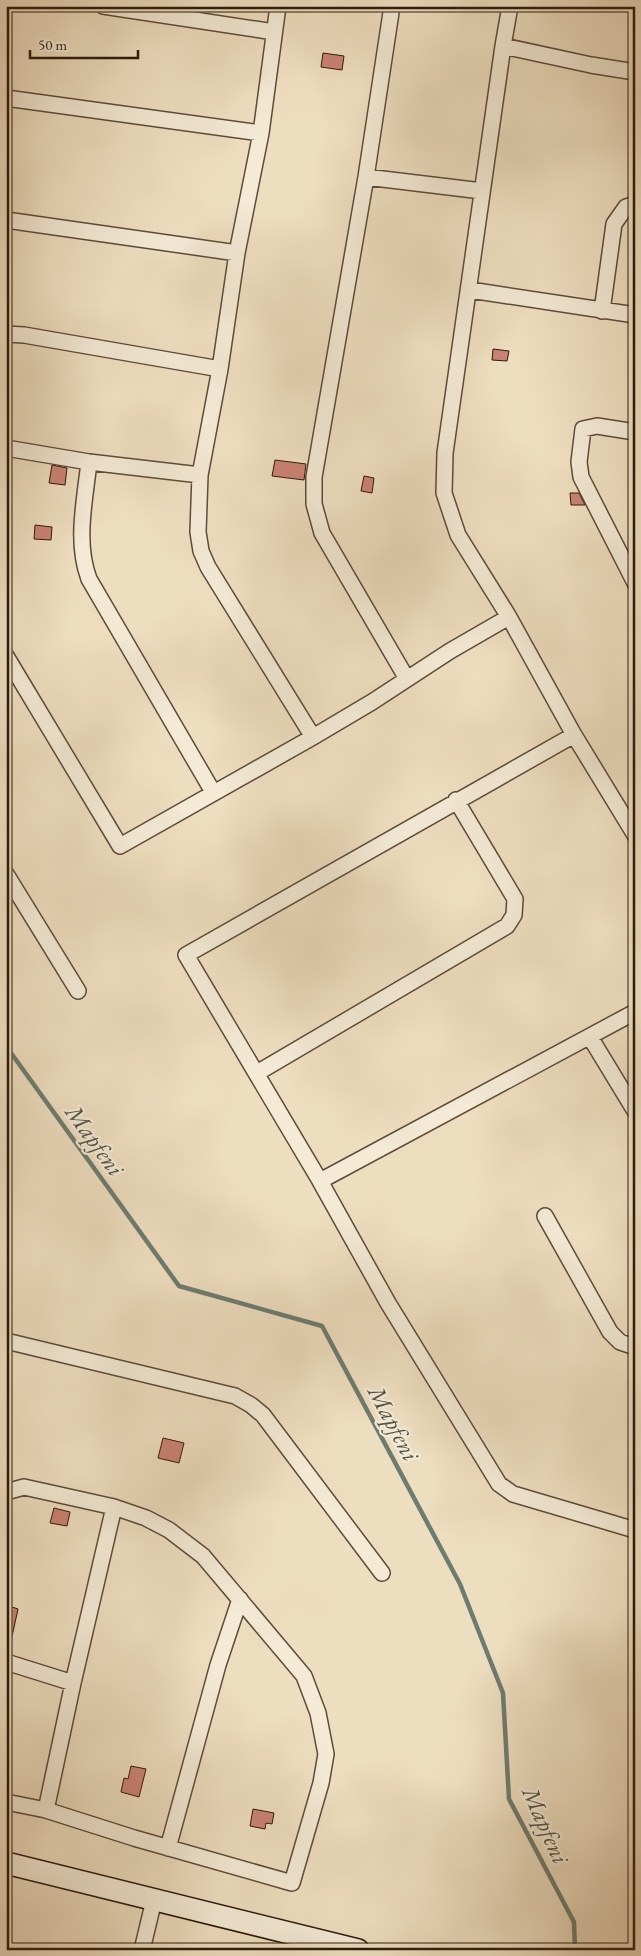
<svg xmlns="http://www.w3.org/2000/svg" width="641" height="1956" viewBox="0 0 641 1956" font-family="'EB Garamond',serif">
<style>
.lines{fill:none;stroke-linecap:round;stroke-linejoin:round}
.stream{stroke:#6d7c70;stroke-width:4.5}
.building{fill:#cb8275;stroke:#2c1b0c}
.street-casing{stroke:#5c4c39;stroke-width:18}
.secondary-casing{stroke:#2c1b0c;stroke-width:24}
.street{stroke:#f4ead6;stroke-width:15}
.secondary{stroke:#f4ead6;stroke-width:21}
.labels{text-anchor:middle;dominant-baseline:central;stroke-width:4.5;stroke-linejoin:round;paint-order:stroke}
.water-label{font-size:24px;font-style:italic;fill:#525346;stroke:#f4ead6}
</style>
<rect width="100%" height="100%" fill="#eedec0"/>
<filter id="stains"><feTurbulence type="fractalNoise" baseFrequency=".004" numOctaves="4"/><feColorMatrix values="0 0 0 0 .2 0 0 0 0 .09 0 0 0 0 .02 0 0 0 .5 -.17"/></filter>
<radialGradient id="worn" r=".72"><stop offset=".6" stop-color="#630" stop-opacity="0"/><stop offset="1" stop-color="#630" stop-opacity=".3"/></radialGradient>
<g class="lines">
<!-- stream -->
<path class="stream" d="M6 1046 179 1286 322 1326 460 1584 503 1693 509 1799 574 1922 575 1950"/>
</g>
<!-- building -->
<path class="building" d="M323 53 344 56 342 70 321 67Z
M493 349 509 351 507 361 492 360Z
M275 460 306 464 304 480 272 476Z
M52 465 67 468 65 485 49 483Z
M364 476 374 478 372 493 361 491Z
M570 493H579L585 505H571Z
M35 525 52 527 51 540 34 539Z
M163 1438 184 1443 179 1463 158 1458Z
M54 1508 70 1512 67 1526 50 1523Z
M6 1605 18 1609 11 1641H6Z
M131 1766 146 1769 139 1797 121 1792 124 1778 128 1779Z
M253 1809 274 1813 272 1824 266 1823 265 1829 250 1826Z"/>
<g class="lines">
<defs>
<path id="street" d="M103 6 274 32
M278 6 261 133 237 253 220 369 200 475 198 532 201 551 208 567 313 737
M392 6 366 177 314 477V504L322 533 407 679
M510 6 503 46 445 453 444 493 458 535 509 617 574 735 635 835
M503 46 591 65 635 72
M6 98 261 133
M366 177 482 191
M6 220 237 253
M470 290 635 315
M602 311 614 224 626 207 635 204
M6 334 24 335 220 369
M635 432 597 426 583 429 579 462 581 477 635 583
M6 448 89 462 200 475
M89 462C85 500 75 542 89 579L213 792
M6 656 120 846 313 737 372 702 450 651 509 617
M574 735 186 955 320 1181 388 1303 499 1484 513 1494 635 1530
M6 874 78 991
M590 1037 635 1111
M257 1073 507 926 514 915 515 899 456 800
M320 1181 635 1012
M545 1216 610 1332 620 1342 635 1347
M6 1341 235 1396 251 1405 263 1415 382 1573
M6 1492 24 1487 114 1507 146 1518 169 1530 203 1556 304 1676 318 1713 326 1754 321 1783 292 1883 134 1838 46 1810 6 1802
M6 1662 73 1683
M46 1810 73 1683 114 1507
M168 1848 218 1665 240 1599
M142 1950 154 1900"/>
<path id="secondary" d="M6 1863 358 1950"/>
</defs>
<!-- street casing -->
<use href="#street" class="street-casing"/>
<!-- secondary casing -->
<use href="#secondary" class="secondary-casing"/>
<!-- street -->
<use href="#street" class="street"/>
<!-- secondary -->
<use href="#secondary" class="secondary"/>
</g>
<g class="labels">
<!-- water labels -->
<g class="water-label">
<text transform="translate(95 1140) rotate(54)">Mapfeni</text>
<text transform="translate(394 1423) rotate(62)">Mapfeni</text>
<text transform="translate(546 1825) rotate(66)">Mapfeni</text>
</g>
</g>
<!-- margin -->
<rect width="641" height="1956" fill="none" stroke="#eedec0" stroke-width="25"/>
<rect x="8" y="8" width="626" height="1941" fill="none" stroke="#2c1b0c" stroke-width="2.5"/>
<rect x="12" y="12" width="616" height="1931" fill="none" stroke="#2c1b0c"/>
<!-- scale -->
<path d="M30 50v8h108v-8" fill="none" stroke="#2c1b0c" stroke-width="2.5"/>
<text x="38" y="50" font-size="15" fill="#2c1b0c" stroke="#f4ead6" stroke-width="4" paint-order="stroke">50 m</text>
<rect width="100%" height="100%" filter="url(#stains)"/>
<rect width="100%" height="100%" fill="url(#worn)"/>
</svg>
